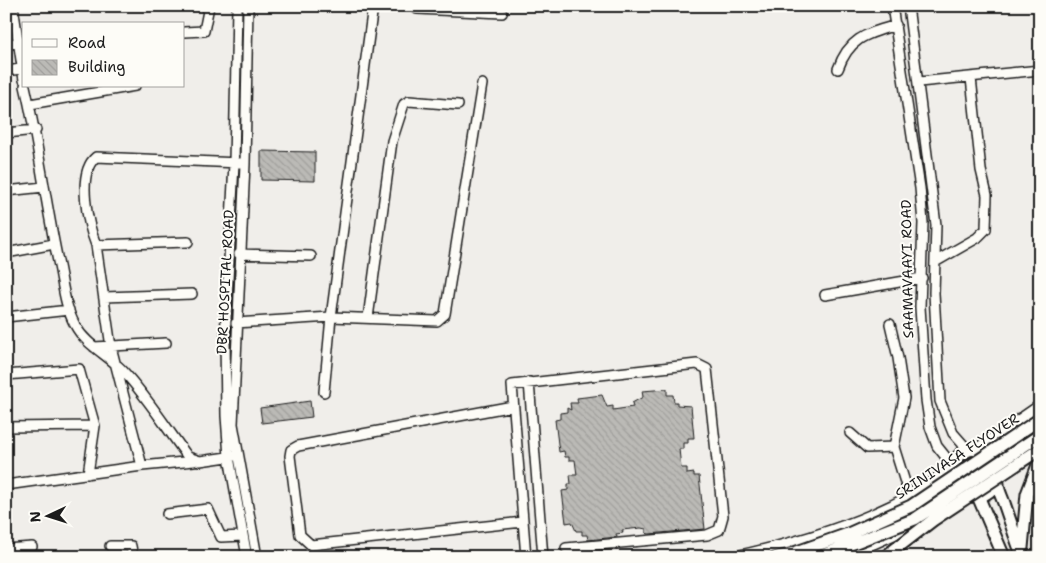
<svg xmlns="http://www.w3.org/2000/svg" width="1046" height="563" viewBox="0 0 1046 563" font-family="'Shantell Sans',sans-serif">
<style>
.building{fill:url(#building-back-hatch);stroke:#1c1c1c}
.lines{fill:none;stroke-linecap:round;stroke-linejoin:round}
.minor-casing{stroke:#1c1c1c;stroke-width:12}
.major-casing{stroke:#1c1c1c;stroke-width:15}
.minor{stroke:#fdfcf7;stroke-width:9}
.major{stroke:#fdfcf7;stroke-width:11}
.major-bridge-casing{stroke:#1c1c1c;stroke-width:15;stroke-linecap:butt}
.major-bridge{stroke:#fdfcf7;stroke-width:11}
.labels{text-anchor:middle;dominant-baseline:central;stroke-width:4;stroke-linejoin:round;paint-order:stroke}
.street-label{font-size:14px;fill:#1c1c1c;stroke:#fdfcf7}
</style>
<defs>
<pattern id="building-back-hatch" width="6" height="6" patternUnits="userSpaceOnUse" patternTransform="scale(1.25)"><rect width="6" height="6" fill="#bbbab6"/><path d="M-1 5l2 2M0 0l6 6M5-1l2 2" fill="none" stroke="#a09f9c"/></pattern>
</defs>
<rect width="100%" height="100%" fill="#f0eeea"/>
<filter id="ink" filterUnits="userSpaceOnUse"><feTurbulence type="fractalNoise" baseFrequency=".02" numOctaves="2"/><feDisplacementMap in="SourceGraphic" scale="10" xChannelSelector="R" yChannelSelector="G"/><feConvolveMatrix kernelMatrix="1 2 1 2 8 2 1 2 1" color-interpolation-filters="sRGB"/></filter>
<g filter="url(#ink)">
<!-- building -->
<path class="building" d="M261 151 315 152V181L261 180Z
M667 389V395H673L674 402H677V405L691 406 694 438H688V443H683V449H679L681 468H687V474L694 473V476H699L705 529 649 534 646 533V529L641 528 622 530 623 533 616 534 617 537 588 540 587 535H582V531H576L572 522 566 523 562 491 568 490V484H571L570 475H577L575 460H569V457H565L564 451 559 452 555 420 560 419V413L567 412V408L571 410 570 403H578L577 398 602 395 607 407 613 406V410L633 407 632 403 643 397 642 391Z
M310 401 312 417 262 423 260 408Z"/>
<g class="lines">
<defs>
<path id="minor" d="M13 6 24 80
M237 6 234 163 225 338 226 416 229 457 247 557
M248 6 245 164 233 424 257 557
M414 6 417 9 502 13
M892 6 920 188 923 223 920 307 926 400 930 427 937 446 953 466
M908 6 936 225 934 293 940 401 953 433 968 450
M184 32 204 31 209 6
M6 44 24 42
M838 69C849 38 866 34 896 25
M6 71 21 69
M919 82 1040 70
M25 86C39 146 46 206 59 266 63 285 65 307 75 325 86 346 109 355 124 372 148 398 167 429 188 457L200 461 234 456
M30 104 135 86
M6 133 36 130
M6 191 44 187
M96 245 188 242
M6 253 54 244
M239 254 311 256
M935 262 977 238 986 229 987 195 981 170 971 78
M825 295 922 278
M104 297 192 294
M6 317 69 310
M368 318 392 141 404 104 409 101 458 105
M236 323 331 317 437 321 445 314 482 84
M890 324 898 358 904 398 894 447 909 495
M94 347 166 343
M6 375 79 369 95 426 88 474
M529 382 543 557
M324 392 331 317 373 6
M513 406 298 446 291 450 290 456 300 535 311 545 523 522
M6 427 95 426
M850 433 867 448 894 447
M976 449 1040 405
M194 461 142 466 111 347 96 245C88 225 76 173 96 157L240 163
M6 485 142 466
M167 514 208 509 221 537 243 536
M110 546H131L133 557
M6 549 32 547
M526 557 512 385 697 364 707 369 723 516 719 530 707 535 566 548
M731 557C787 545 841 530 892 505 913 494 932 481 952 469
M838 557 865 548 927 520"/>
<path id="major" d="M997 483C970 520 933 471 963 453 970 448 978 448 985 451 991 454 996 459 998 465 1000 472 997 477 998 484 998 491 1003 499 1005 506 1011 523 1016 540 1023 557
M978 496 1004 557
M1022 548 1027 494 1040 460
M777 557 794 553"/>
</defs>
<!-- minor casing -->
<use href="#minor" class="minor-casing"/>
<!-- major casing -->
<use href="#major" class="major-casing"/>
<!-- minor -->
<use href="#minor" class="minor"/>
<!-- major -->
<use href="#major" class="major"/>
<defs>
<path id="major-bridge" d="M794 553 848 534 911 506 1040 419
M818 557 915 519 1040 435
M885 557 933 520 1040 449"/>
</defs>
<!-- major-bridge casing -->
<use href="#major-bridge" class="major-bridge-casing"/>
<!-- major-bridge -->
<use href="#major-bridge" class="major-bridge"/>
</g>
</g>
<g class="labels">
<!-- street labels -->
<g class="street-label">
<text transform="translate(907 269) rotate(-91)">SAAMAVAAYI ROAD</text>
<text transform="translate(225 282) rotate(-87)">DBR HOSPITAL ROAD</text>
<text transform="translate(957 456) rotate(-33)">SRINIVASA FLYOVER</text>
</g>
</g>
<!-- margin -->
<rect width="1046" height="563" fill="none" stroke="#fdfcf7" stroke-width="25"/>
<rect x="12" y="12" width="1021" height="538" fill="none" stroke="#1c1c1c" stroke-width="2" filter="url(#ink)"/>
<!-- legend -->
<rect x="22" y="22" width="162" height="65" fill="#fdfcf7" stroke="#a3a29f"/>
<rect x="32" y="39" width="25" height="8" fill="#fdfcf7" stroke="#a3a29f"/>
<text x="68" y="48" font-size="15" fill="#1c1c1c">Road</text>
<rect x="32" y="60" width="25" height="15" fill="url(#building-back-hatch)" stroke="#a3a29f"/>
<text x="68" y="72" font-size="15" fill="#1c1c1c">Building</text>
<!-- north arrow -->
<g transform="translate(48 516) rotate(266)" stroke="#fdfcf7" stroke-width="4" paint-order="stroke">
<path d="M0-4L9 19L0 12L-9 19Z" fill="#1c1c1c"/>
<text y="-8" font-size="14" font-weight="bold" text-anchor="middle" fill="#1c1c1c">N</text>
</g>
</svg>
